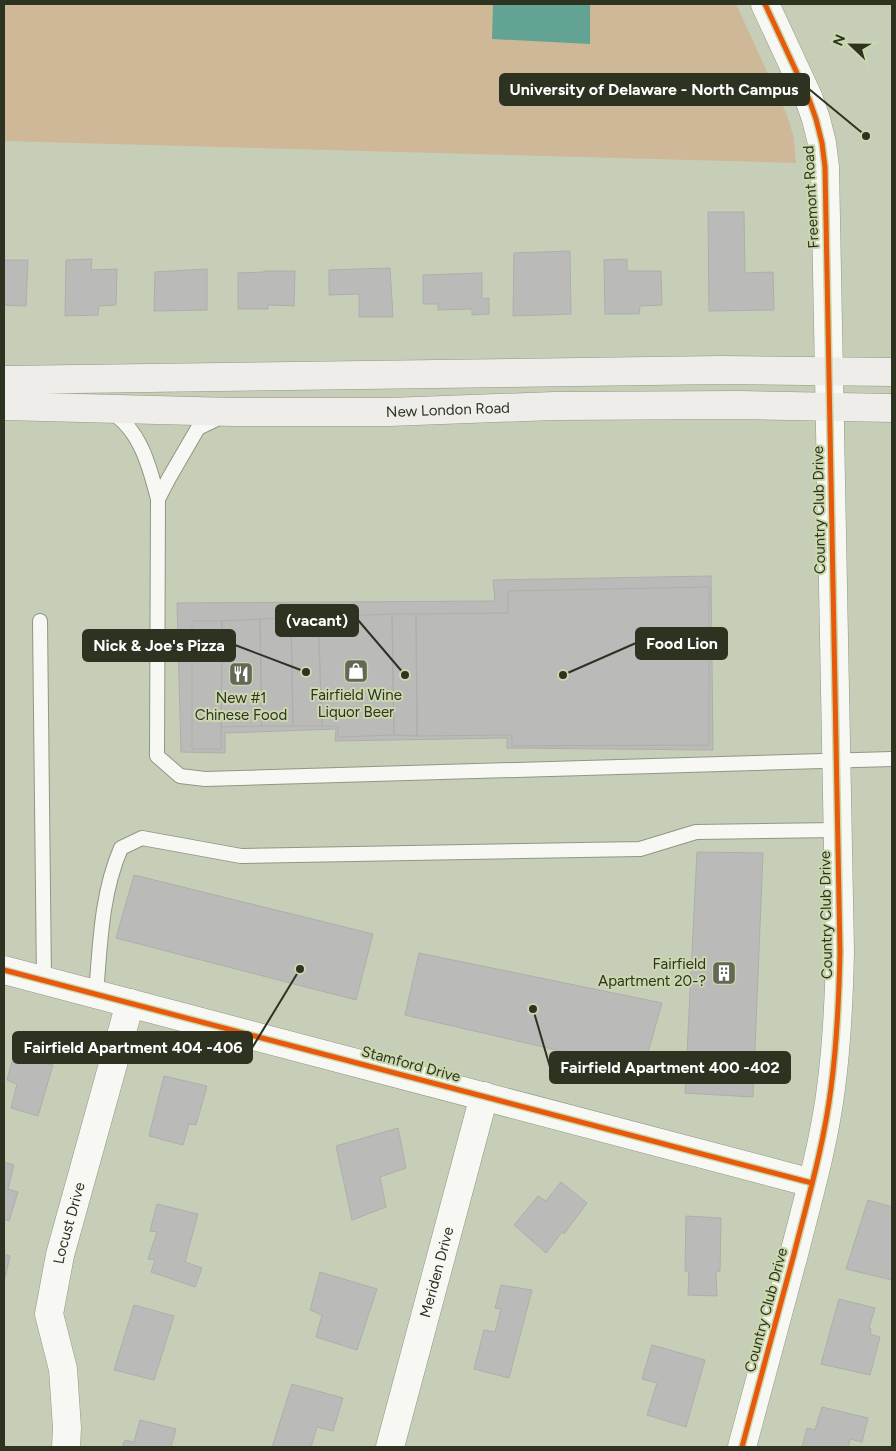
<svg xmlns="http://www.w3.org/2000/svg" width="896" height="1451" viewBox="0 0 896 1451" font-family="Figtree,sans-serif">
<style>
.green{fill:#cfb898}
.water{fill:#63a393}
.building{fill:#babbb8;stroke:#aeaeab}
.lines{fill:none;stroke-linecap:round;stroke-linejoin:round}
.lane-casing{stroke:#919684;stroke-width:16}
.street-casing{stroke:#919684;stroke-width:29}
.secondary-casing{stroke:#919684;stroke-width:29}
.lane{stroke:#f7f8f4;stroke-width:14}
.street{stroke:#f7f8f4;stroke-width:28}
.secondary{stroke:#eeedea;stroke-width:28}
.cycleway-casing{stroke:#cbd8ad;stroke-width:8}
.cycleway{stroke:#e8590c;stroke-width:5}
.labels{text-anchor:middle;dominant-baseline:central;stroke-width:4;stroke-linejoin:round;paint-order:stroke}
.street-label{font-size:15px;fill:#2d3221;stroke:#cbd8ad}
.poi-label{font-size:15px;fill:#2d3221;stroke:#cbd8ad}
.leader{fill:none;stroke:#2d3221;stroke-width:2}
.callout-dot{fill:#2d3221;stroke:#cbd8ad;stroke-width:2}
.callout{fill:#2d3221;stroke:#2d3221;stroke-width:2}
.callout-label{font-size:16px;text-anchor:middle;font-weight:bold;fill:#fff}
</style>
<rect width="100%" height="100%" fill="#c7ceb7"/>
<!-- green -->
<path class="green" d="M4 4H736L787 115 794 138 796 163 4 141Z"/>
<!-- water -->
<path class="water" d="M493 4H590V44L492 39Z"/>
<!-- building -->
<path class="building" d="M708 212H744L745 273 773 272 774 310 709 311Z
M570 251 571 314 513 316 514 253Z
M92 259 91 270 117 269 116 305 99 306 98 315 65 316 66 260Z
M627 259V271H661L662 305 640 306 639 314H605L604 260Z
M4 260H28L26 306 4 305Z
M390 268 393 317H359V294L329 295V270Z
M207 269V310L154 311 155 272Z
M264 271H295L294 306 268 305V309H238V273L264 272Z
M482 273V299L489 298V314L472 315V309L438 310V304H423V275Z
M711 576 713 750 507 748V738L335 741 336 729 225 733V753L181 752 177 603 495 601 493 580Z
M709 587V745L512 746V735L417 736 416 614 508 613V591Z
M392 614H416L417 736 394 735Z
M392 614 394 735 338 737V726H322L318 617Z
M318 617 322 726H293L291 618Z
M291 618 293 726H262L260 619Z
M260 619 262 726 221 727 222 621Z
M192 621H222L221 749H192Z
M697 852 763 853 753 1097 685 1093Z
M134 875 373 934 356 1000 116 938Z
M419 953 662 1003 643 1070 405 1015Z
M19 1036 53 1045 48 1064 53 1065 38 1116 11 1108 17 1084 7 1080Z
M164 1076 207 1086 196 1125 189 1124 183 1145 149 1136Z
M398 1128 406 1168 380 1177 386 1207 352 1220 336 1146Z
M4 1162 14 1165 8 1189 18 1192 9 1221 4 1219Z
M561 1182 587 1203 564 1234 562 1232 546 1253 514 1225 538 1196 546 1201Z
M868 1200 892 1207V1280L846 1269Z
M157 1204 198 1214 185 1262 202 1268 195 1287 151 1272 155 1260 148 1259 157 1232 150 1231Z
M686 1216 721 1218 720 1271 716 1272 717 1296 688 1295 689 1271H685Z
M4 1254 10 1256 4 1282Z
M320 1272 377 1289 357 1350 316 1337 322 1315 310 1310Z
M501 1285 532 1290 509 1378 474 1369 484 1330 495 1332 501 1309 495 1308Z
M839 1299 875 1308 869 1328 871 1329 870 1334 880 1337 870 1375 821 1364Z
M134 1305 174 1316 154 1380 114 1370Z
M652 1345 705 1360 686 1427 647 1415 657 1383 642 1379Z
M292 1384 343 1398 333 1431 317 1427 311 1447H272Z
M822 1407 868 1418 862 1442 850 1439 848 1447H802L807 1428 815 1430Z
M140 1420 176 1429 171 1447H122L125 1440 134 1442Z"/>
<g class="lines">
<defs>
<path id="lane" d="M110 412C140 428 150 468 158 499L157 756 180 776 205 779 892 759
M158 499 169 478 198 428 221 417
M40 621 44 981
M96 995C100 946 101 894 121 848L142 838 241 856 640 849 696 832 837 830"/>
<g id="street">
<path d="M4 970 812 1183"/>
<path id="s1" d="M66 1447 67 1428 63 1369 49 1314 60 1255 130 1003"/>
<path id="s2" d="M390 1447 484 1096"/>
<path d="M742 1447C759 1383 777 1318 794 1254 808 1199 824 1144 831 1088 837 1043 839 998 840 952L825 167 822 143 816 119 809 99 765 4"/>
</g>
<g id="secondary">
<path d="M4 380 721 370 892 372"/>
<path id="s3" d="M4 406 233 412H389L554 406 739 405 892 408"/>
</g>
</defs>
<!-- lane casing -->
<use href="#lane" class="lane-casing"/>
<!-- street casing -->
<use href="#street" class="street-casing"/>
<!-- secondary casing -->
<use href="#secondary" class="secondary-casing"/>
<!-- lane -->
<use href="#lane" class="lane"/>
<!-- street -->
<use href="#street" class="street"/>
<!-- secondary -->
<use href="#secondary" class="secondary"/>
<defs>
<path id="cycleway" d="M4 970 812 1183
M742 1447C759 1383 777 1318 794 1254 808 1199 824 1144 831 1088 837 1043 839 998 840 952L825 167 822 143 816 119 809 99 765 4"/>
</defs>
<!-- cycleway casing -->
<use href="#cycleway" class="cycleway-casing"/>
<!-- cycleway -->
<use href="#cycleway" class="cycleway"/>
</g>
<!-- icons -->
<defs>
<symbol id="shop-square" viewBox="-11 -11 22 22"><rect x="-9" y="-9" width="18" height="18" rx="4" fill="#636956" stroke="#cbd8ad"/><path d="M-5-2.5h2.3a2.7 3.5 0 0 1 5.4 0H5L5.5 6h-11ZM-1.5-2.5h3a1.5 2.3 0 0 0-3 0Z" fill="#fff"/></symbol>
<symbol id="restaurant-square" viewBox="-11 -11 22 22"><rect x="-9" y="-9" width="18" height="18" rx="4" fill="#636956" stroke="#cbd8ad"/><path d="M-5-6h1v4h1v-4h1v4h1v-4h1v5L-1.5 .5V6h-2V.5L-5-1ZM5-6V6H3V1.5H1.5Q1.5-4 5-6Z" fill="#fff"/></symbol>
<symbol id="building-square" viewBox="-11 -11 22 22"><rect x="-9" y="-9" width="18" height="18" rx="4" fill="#636956" stroke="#cbd8ad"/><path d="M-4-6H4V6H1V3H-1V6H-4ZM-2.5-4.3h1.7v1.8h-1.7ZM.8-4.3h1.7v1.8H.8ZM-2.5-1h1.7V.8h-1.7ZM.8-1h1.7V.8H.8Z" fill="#fff"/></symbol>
</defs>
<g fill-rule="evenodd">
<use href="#shop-square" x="342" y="657" width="28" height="28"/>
<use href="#restaurant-square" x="227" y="660" width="28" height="28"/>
<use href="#building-square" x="710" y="959" width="28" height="28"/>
</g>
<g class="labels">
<!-- street labels -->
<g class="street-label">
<text transform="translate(811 197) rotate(-93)">Freemont Road</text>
<text stroke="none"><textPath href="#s3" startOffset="444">New London Road</textPath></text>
<text transform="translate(819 510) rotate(-91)">Country Club Drive</text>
<text transform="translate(826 915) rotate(-91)">Country Club Drive</text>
<text transform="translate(411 1064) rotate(15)">Stamford Drive</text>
<text stroke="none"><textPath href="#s1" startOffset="228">Locust Drive</textPath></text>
<text stroke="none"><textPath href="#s2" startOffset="181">Meriden Drive</textPath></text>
<text transform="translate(766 1310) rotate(-75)">Country Club Drive</text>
</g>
<!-- poi labels -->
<g class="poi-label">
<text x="356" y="695">Fairfield Wine<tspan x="356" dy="17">Liquor Beer</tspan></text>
<text x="241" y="698">New #1<tspan x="241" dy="17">Chinese Food</tspan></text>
<text x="706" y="964" text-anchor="end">Fairfield<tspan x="706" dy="17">Apartment 20-?</tspan></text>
</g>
</g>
<!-- callouts -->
<path class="leader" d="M866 136L809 89M405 675L358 620M563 675L636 643M306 672L235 645M300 969L252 1048M533 1009L550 1067"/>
<g class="callout-dot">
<circle cx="866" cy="136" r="5"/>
<circle cx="405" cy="675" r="5"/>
<circle cx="563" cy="675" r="5"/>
<circle cx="306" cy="672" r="5"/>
<circle cx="300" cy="969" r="5"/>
<circle cx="533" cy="1009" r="5"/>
</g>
<g class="callout">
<rect x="500" y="74" width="309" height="31" rx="5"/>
<rect x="276" y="605" width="82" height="31" rx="5"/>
<rect x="636" y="628" width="91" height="31" rx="5"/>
<rect x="83" y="630" width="152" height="31" rx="5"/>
<rect x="13" y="1032" width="239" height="31" rx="5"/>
<rect x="550" y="1052" width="240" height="31" rx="5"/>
</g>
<g class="callout-label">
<text x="654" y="95">University of Delaware - North Campus</text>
<text x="317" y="626">(vacant)</text>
<text x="682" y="649">Food Lion</text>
<text x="159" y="651">Nick &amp; Joe's Pizza</text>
<text x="133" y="1053">Fairfield Apartment 404 -406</text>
<text x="670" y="1073">Fairfield Apartment 400 -402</text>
</g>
<!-- border -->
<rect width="896" height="1451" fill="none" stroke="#2d3221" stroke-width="10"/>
<!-- north arrow -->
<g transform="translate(851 45) rotate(292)" stroke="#cbd8ad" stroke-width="4" paint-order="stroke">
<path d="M0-4L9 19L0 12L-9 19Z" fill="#2d3221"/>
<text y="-8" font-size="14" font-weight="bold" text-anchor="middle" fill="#2d3221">N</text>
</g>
</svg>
